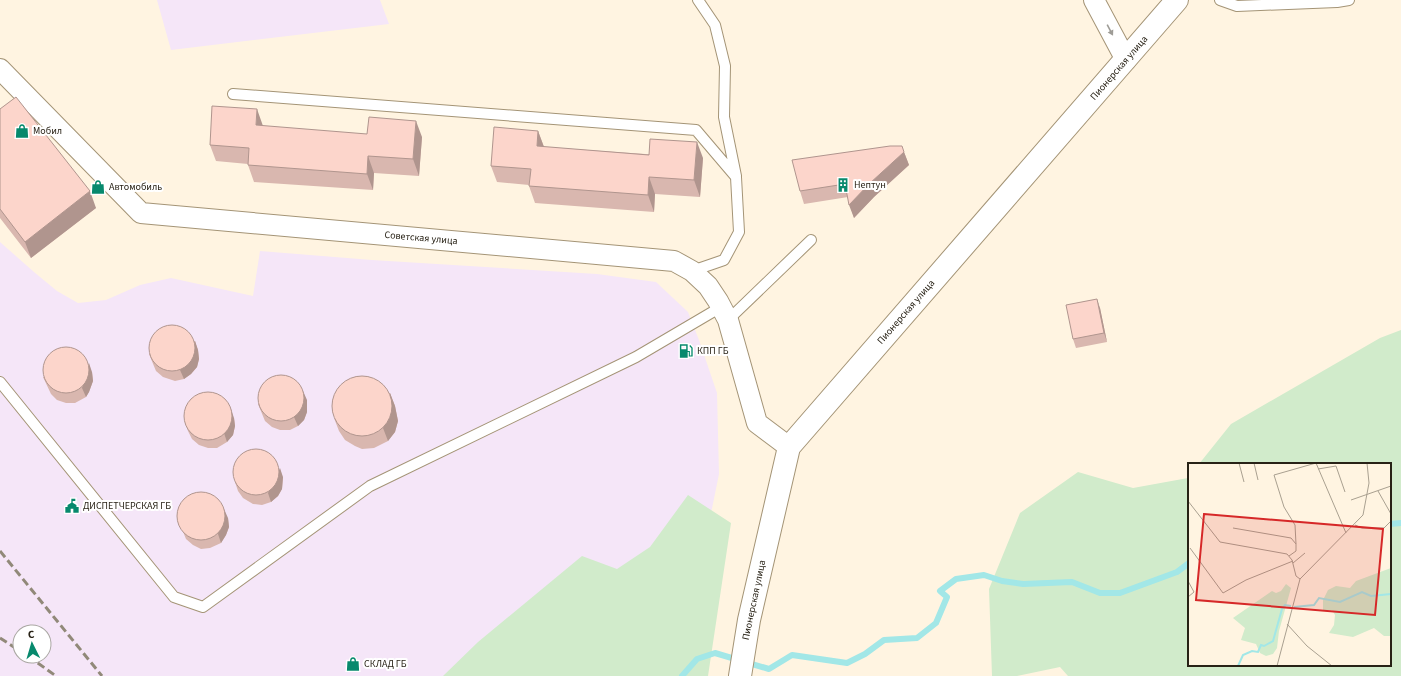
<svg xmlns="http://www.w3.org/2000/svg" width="1401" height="676" viewBox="0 0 1401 676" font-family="'Source Sans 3',sans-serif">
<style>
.industrial{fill:#f5e6f8;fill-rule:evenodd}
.green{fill:#d1ebcb}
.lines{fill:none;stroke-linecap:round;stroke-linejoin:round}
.stream{stroke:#a2e7e7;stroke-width:6}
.lane-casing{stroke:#a49476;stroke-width:12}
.street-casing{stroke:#a49476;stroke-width:22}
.secondary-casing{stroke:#a49476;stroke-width:24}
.lane{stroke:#fff;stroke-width:10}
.street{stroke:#fff;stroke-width:20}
.secondary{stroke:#fff;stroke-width:22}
.rail{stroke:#918979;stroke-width:3;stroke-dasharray:8 4;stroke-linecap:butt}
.wall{fill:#d9b7af}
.shaded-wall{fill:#b0958e}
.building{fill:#fcd5cb;stroke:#b0958e}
.oneway{fill:#9e9c96}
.labels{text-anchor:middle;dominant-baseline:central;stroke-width:4;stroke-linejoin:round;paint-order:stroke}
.street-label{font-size:10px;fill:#282216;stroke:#fff}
.poi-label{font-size:10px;fill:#282216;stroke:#fff;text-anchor:start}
.inset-river{fill:none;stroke:#a2e7e7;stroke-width:2}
.inset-road{fill:none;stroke:#a9a090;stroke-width:1}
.view{fill:#d62828;fill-opacity:0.15;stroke:#d62828;stroke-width:2}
.inset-edge{fill:none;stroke:#282216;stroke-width:2}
</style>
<rect width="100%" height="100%" fill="#fff4e1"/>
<!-- industrial -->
<path class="industrial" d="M157 0H380L389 24 171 50Z
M0 242 34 272 57 291 78 303 106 300 140 285 171 278 253 296 260 251 372 260 597 274 656 282 688 312 699 340 717 393 719 474 706 538 637 676H0ZM20 632H44V656H20Z"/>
<!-- green -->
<path class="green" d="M1401 330V676H1068L1060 667 1017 676H992L989 589 1020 513 1078 472 1133 488 1188 478 1189 477V665H1390V464H1199L1231 424 1380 338Z
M688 495 731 523 708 676H443L478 642 582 556 617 569 650 547Z"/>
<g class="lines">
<!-- stream -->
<path class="stream" d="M1390 524 1401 523
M682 676 697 659 715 653 769 669 792 655 847 663 865 654 884 640 917 638 936 623 947 597 940 591 956 579 984 575 1002 581 1023 584 1072 582 1100 593H1120L1177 572 1189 563"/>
<defs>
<path id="lane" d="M698 0 715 25 725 66 724 117 736 176
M1220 0 1237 6 1337 2 1349 0
M233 94 696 130 736 177 739 232 724 260 692 271
M728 320 811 240
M0 382 174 597 203 607 370 486 636 357 721 307"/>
<path id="street" d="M1094 0 1126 60
M0 69 141 213 674 261 692 271 708 286 718 301 728 320 757 423 789 447"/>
<path id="secondary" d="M740 676 749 620 789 447 1177 0"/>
</defs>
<!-- lane casing -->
<use href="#lane" class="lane-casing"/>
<!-- street casing -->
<use href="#street" class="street-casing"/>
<!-- secondary casing -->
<use href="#secondary" class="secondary-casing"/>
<!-- lane -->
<use href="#lane" class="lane"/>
<!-- street -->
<use href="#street" class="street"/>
<!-- secondary -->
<use href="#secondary" class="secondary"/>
<!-- rail -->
<path class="rail" d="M0 551 102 676
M0 638 20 651
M28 656 56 676"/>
</g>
<!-- wall -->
<path class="wall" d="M0 109 96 208 31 258 0 218Z
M538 131 544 147 703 158 700 197 655 194 654 212 535 203 529 186V185L497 182 491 166Z
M422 137 419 176 374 173 373 190 254 182 248 165V164L216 161 210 145Z
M904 152 909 165 874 197 854 218 848 197 804 204 800 191Z
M1100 308 1107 342 1076 348 1073 339Z
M195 341 198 350 199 359 197 367 191 374 184 379 175 381 163 377 156 371 149 354Z
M92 372 93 381 89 392 86 397 75 403H66L57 400 51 394 43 377Z
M390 393 395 406 398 421 395 432 388 441 374 448 362 449 355 446 345 440 339 431 334 418Z
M307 400V412L304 420 298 426 290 430H280L272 427 265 421 258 404Z
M234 418 235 426 233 435 227 442 217 448H208L199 445 192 439 188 431 185 422Z
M283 477 282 489 278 496 271 502 262 505 253 504 243 498 238 491 235 482Z
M228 518 229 527 226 535 221 543 210 548 201 549 193 545 186 539 179 522Z"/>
<!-- shaded-wall -->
<path class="shaded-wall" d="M257 109 263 126 256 125Z
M416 121 422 137 419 176 413 159Z
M538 131 544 147 537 146Z
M697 142 703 158 700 197 694 180Z
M904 152 909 165 874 197 854 218 849 205 869 184Z
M368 156 374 173 373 190 367 174Z
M649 177 655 194 654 212 648 195Z
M90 191 96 208 31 258 25 242Z
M1097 299 1100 308 1107 342 1104 333Z
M195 341 198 350 199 359 197 367 191 374 184 379 180 370Z
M89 363 92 372 93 381 89 392 86 397 82 388Z
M303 391 307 400V412L304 420 298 426 294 417Z
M390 393 395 406 398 421 395 432 388 441 383 428Z
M231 409 234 418 235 426 233 435 227 442 224 433Z
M280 468 283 477 282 489 278 496 271 502 268 493Z
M224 509 228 518 229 527 226 535 221 543 218 534Z"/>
<!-- building -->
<path class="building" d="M16 97 90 191 25 242 0 209V109Z
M212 106 257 109 256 125 367 134 369 117 416 121 413 159 368 156 367 174 248 165 249 148 210 145Z
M494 127 538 131 537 146 649 155 650 139 697 142 694 180 649 177 648 195 529 186 531 169 491 166Z
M890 146H902L904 152 869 184 849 205 845 184 800 191 792 160Z
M1097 299 1104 333 1073 339 1066 305Z
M149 348a23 23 0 1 1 46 0a23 23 0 1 1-46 0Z
M43 370a23 23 0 1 1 46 0a23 23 0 1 1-46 0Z
M258 398a23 23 0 1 1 46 0a23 23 0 1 1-46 0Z
M332 406a30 30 0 1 1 60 0a30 30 0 1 1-60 0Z
M184 416a24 24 0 1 1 48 0a24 24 0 1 1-48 0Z
M233 472a23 23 0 1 1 46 0a23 23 0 1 1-46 0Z
M177 516a24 24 0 1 1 48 0a24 24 0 1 1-48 0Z"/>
<!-- one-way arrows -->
<defs><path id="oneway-solid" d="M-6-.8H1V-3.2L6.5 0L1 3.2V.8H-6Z"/></defs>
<use class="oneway" href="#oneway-solid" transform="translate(1110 30) rotate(62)"/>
<!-- icons -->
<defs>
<symbol id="shop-bare" viewBox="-9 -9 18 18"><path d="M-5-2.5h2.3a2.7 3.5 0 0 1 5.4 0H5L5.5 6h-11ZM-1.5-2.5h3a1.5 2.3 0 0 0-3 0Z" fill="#07896d" stroke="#fff" stroke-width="2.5" paint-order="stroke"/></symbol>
<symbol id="building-bare" viewBox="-9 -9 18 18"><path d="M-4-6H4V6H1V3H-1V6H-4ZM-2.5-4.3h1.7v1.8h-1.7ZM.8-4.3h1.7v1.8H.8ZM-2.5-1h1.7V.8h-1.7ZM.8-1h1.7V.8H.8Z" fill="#07896d" stroke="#fff" stroke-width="2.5" paint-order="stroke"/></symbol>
<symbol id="fuel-bare" viewBox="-9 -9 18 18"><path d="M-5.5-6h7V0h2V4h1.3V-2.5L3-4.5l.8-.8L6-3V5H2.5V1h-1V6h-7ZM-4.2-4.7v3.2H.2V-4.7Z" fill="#07896d" stroke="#fff" stroke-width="2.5" paint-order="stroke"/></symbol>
<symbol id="civic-bare" viewBox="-9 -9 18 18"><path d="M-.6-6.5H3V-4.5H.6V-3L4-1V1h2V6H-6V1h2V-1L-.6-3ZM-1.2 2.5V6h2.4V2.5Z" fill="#07896d" stroke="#fff" stroke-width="2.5" paint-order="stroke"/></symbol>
</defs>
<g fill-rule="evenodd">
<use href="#shop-bare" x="12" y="121" width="20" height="20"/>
<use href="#building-bare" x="833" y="175" width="20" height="20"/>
<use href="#shop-bare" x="88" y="177" width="20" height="20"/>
<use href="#fuel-bare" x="676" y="341" width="20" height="20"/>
<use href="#civic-bare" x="62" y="496" width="20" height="20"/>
<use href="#shop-bare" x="343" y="654" width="20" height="20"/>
</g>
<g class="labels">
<!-- street labels -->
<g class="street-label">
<text transform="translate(1119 68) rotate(-49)">Пионерская улица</text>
<text transform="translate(421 238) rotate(5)">Советская улица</text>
<text transform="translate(906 312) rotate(-49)">Пионерская улица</text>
<text transform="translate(754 600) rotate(-78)">Пионерская улица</text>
</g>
<!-- poi labels -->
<g class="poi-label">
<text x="33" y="131">Мобил</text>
<text x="854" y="185">Нептун</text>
<text x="109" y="187">Автомобиль</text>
<text x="697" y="351">КПП ГБ</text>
<text x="83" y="506">ДИСПЕТЧЕРСКАЯ ГБ</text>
<text x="364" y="664">СКЛАД ГБ</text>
</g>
</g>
<!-- overview -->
<g transform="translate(1188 463)">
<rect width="203" height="203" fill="#fff4e1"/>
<path d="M203 105V173H196L186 165 165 174 141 170 146 162 147 152 144 147 135 148V137L140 127 148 123 162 125 168 118ZM98 121 103 125 91 168 89 185 85 191 78 193 72 190 68 181 53 177 57 165 45 155 84 128 88 130 93 128Z" fill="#d1ebcb"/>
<path class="inset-river" d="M106 144 126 142 131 135 152 139 174 129 183 133 203 131M50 203 55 192 64 188 70 189 73 182 76 183 85 178 94 146 97 142 103 143"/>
<path class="inset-road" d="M51 0 56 19M66 0 70 17M128 0 158 70M130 6 148 3 157 29M190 28 203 51M163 37 203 23M0 38 32 79 99 91 104 97 108 113 112 116M167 62 174 65H196L203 58M45 65 103 75 108 81V88L101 93M108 81 107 62 96 44 86 12 128 0M2 85 35 130 58 117 105 98M105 100 117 90M0 118 6 129 0 134M99 161 119 183 144 203M89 203 112 116 175 52 181 20 179 0"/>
<path class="view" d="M16 51 195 66 187 152 8 137Z"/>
<rect width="203" height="203" class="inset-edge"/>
</g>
<!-- north arrow -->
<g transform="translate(32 644) rotate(355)"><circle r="19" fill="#ffffff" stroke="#a9a7a2"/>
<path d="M0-3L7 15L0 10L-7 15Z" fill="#07896d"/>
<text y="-6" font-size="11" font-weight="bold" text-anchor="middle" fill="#282216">С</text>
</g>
</svg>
